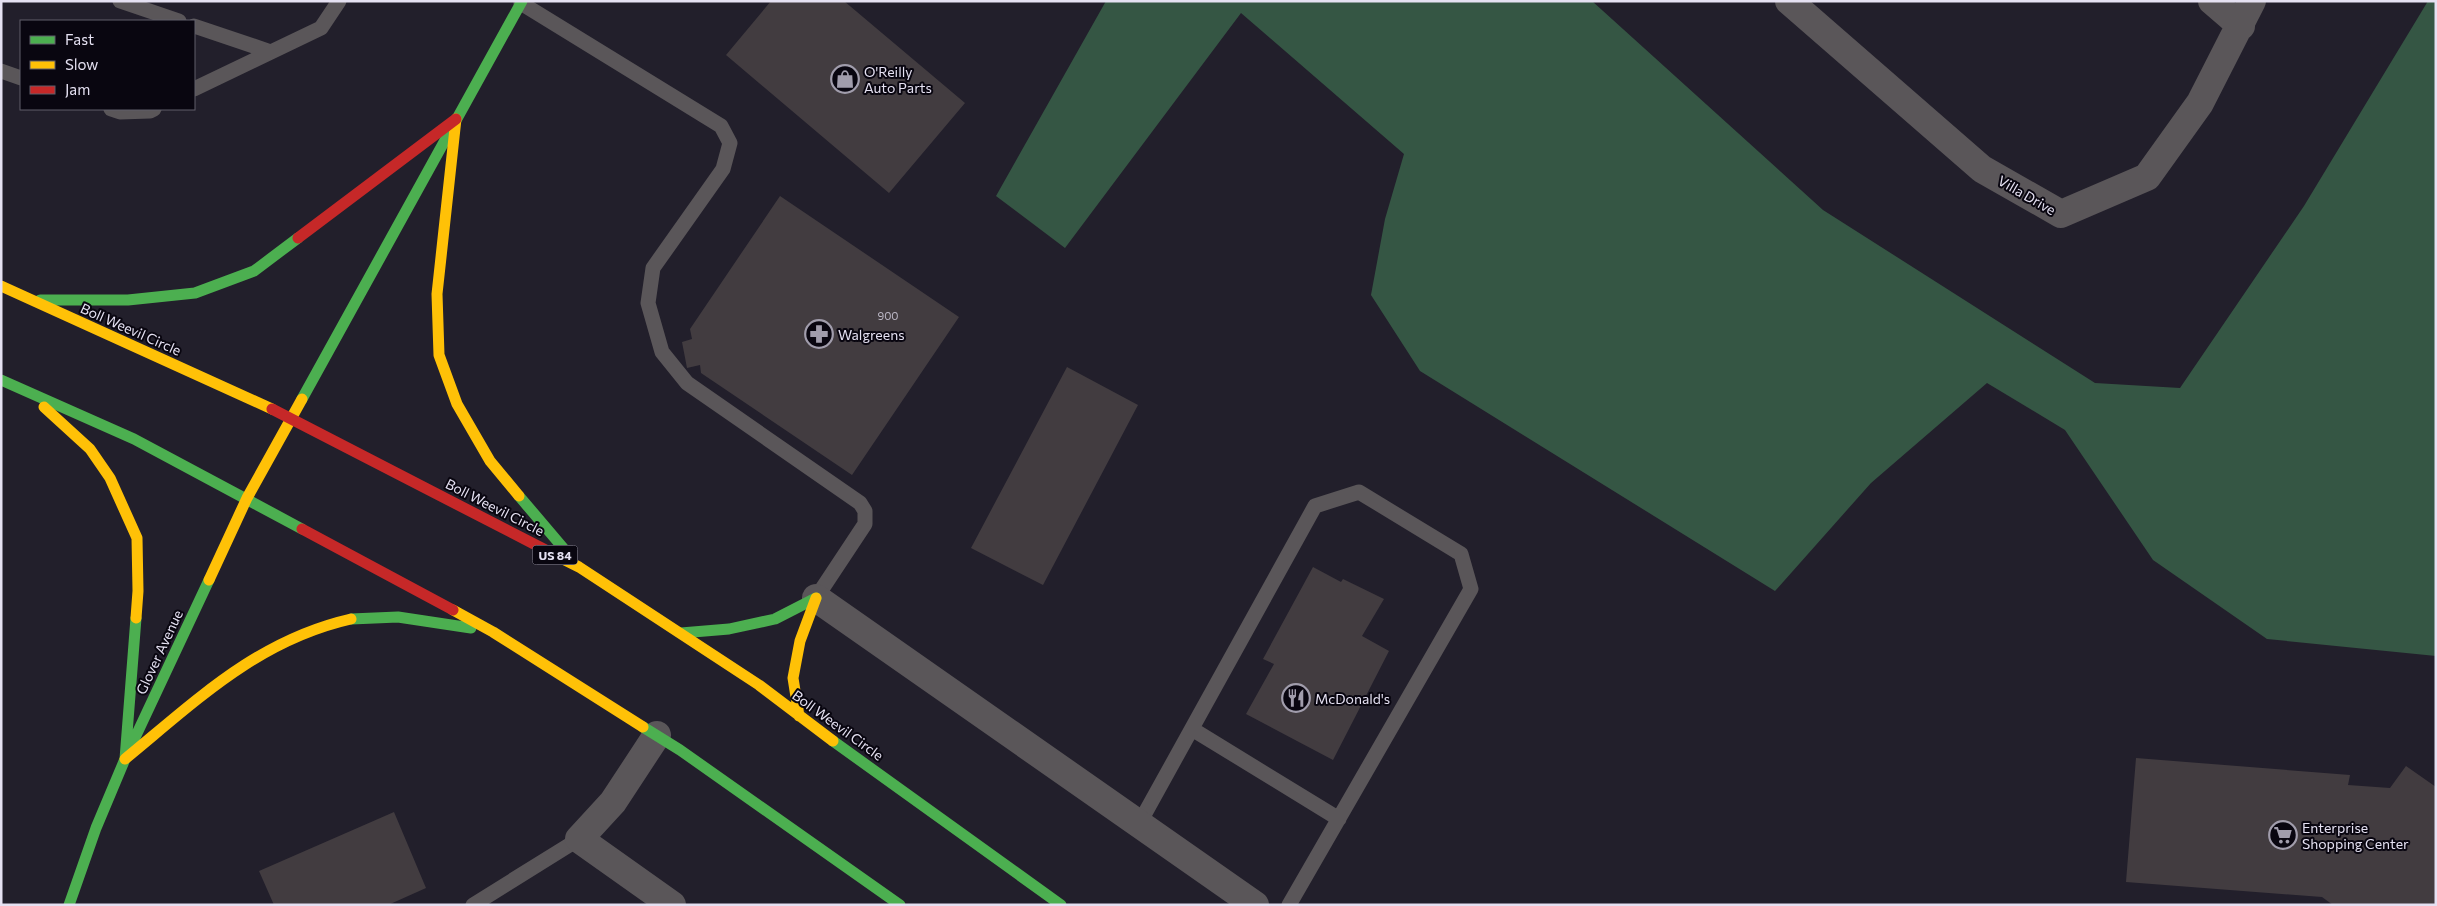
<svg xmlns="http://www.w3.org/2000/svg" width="2437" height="906" viewBox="0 0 2437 906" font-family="Commissioner,sans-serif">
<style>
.forest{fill:#355644}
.building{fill:#423c40}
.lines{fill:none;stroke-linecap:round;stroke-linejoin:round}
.lane{stroke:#5a5659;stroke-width:15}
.street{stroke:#5a5659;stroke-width:28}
.fast{stroke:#4caf50;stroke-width:11}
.slow{stroke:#ffc107;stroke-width:11}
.jam{stroke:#c62828;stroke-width:11}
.labels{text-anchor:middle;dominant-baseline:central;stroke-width:4;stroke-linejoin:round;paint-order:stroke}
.number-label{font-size:11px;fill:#bcb8c6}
.shield{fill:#090610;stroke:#a39fae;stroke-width:1}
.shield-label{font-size:12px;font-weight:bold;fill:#e5e1f2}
.poi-label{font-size:14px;fill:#e5e1f2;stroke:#090610;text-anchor:start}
.street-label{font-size:14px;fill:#e5e1f2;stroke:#090610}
</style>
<rect width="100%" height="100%" fill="#221f2b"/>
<!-- forest -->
<path class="forest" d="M1106 1H1592L1823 210 2095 383 2180 388 2304 206 2428 1H2436V656L2267 639 2153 560 2065 430 1987 383 1871 483 1775 591 1420 371 1371 295 1385 219 1404 154 1241 13 1065 248 996 196Z"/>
<!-- building -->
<path class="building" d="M771 1H844L965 103 889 193 726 55Z
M780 196 959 317 852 475 701 373 700 365 687 368 682 342 692 339 690 329Z
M1067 367 1138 405 1043 585 971 548Z
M1313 567 1341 582 1343 579 1384 599 1362 636 1389 651 1333 760 1246 714 1274 664 1263 659Z
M2136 758 2350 775 2348 785 2390 788 2406 766 2436 787V905H2333L2322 897 2126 882Z
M394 812 426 888 388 905H274L259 871Z"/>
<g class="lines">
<!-- lane -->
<path class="lane" d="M120 1 179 21
M521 3 721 126 730 143 723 169 653 268 648 303 662 352 687 383 860 503 865 511V524L816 598
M194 26 271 52
M1 71 21 78
M194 89 321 28 339 1
M111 109 120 112 150 111 154 109
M1192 729 1339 819
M1139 824 1315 506 1359 492 1461 554 1471 589 1289 905
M473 905 579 839"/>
<!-- street -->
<path class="street" d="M1789 1 1982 169 2061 214 2147 177 2200 103 2252 1
M2212 1 2241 26
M816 598 1255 905
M657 735 613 802 579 839 672 905"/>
<!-- fast -->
<path class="fast" d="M40 300H128L195 293 254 271 298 238
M1 380 134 439 302 529
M302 399 522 1
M519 496 570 556
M351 619 398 617 471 628
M681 633 729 629 775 619 816 598
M643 727 680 750 900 905
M833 741 1061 905
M125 759 136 618
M69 905 96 828 125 759 209 580"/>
<!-- slow -->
<path class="slow" d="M456 119 437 294 439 355 457 404 490 461 519 496
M1 286 272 409
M44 407 90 449 110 478 137 538 138 591 136 618
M563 559 579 567 759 685 833 741
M209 580 247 498 302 399
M453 610 493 632 643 727
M799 716 793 678 800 641 816 598
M125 759C197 700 258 640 351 619"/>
<!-- jam -->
<path class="jam" d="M298 238 456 119
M272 409 563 559
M302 529 453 610"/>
</g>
<!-- icons -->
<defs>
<symbol id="shop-ring" viewBox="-11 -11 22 22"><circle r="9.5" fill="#090610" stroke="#a19dac" stroke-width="1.5"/><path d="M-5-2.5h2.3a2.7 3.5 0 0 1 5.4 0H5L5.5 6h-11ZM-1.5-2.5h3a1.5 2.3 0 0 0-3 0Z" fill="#a19dac"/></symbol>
<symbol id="pharmacy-ring" viewBox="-11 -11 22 22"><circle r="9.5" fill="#090610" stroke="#a19dac" stroke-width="1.5"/><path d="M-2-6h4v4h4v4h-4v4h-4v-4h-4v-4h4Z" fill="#a19dac"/></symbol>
<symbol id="restaurant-ring" viewBox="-11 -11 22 22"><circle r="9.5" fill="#090610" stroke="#a19dac" stroke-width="1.5"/><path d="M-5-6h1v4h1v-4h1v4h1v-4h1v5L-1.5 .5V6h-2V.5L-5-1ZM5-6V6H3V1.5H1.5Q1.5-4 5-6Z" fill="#a19dac"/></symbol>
<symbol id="supermarket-ring" viewBox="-11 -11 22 22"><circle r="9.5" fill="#090610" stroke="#a19dac" stroke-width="1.5"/><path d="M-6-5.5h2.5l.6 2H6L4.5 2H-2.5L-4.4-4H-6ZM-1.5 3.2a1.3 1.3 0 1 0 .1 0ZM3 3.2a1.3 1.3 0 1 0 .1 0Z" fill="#a19dac"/></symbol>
</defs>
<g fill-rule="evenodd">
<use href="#shop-ring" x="829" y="63" width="32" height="32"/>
<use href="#pharmacy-ring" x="803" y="318" width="32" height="32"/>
<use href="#restaurant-ring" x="1280" y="682" width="32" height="32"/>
<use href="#supermarket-ring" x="2267" y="819" width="32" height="32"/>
</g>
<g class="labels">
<!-- number labels -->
<g class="number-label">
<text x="888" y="315">900</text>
</g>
<!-- shield labels -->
<rect class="shield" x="532.5" y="545.5" width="45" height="19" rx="4"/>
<g class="shield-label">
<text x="555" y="555">US 84</text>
</g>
<!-- poi labels -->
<g class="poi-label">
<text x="864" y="71">O'Reilly<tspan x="864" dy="16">Auto Parts</tspan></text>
<text x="838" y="334">Walgreens</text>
<text x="1315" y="698">McDonald's</text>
<text x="2302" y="827">Enterprise<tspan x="2302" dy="16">Shopping Center</tspan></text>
</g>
<!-- street labels -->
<g class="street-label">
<text transform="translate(2027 195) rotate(30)">Villa Drive</text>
<text transform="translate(131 329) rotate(24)">Boll Weevil Circle</text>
<text transform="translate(495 507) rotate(27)">Boll Weevil Circle</text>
<text transform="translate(159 652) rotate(-65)">Glover Avenue</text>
<text transform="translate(838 725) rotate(36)">Boll Weevil Circle</text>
</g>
</g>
<!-- border -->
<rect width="2437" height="906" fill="none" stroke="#e5e1f2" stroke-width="5"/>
<!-- legend -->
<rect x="20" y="20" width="175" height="90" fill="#090610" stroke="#615e6a"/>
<rect x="30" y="36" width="25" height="8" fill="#4caf50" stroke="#615e6a"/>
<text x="65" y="45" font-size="15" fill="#e5e1f2">Fast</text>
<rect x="30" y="61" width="25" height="8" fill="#ffc107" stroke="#615e6a"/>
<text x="65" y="70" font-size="15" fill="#e5e1f2">Slow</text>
<rect x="30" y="86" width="25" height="8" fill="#c62828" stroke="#615e6a"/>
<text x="65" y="95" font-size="15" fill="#e5e1f2">Jam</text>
</svg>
